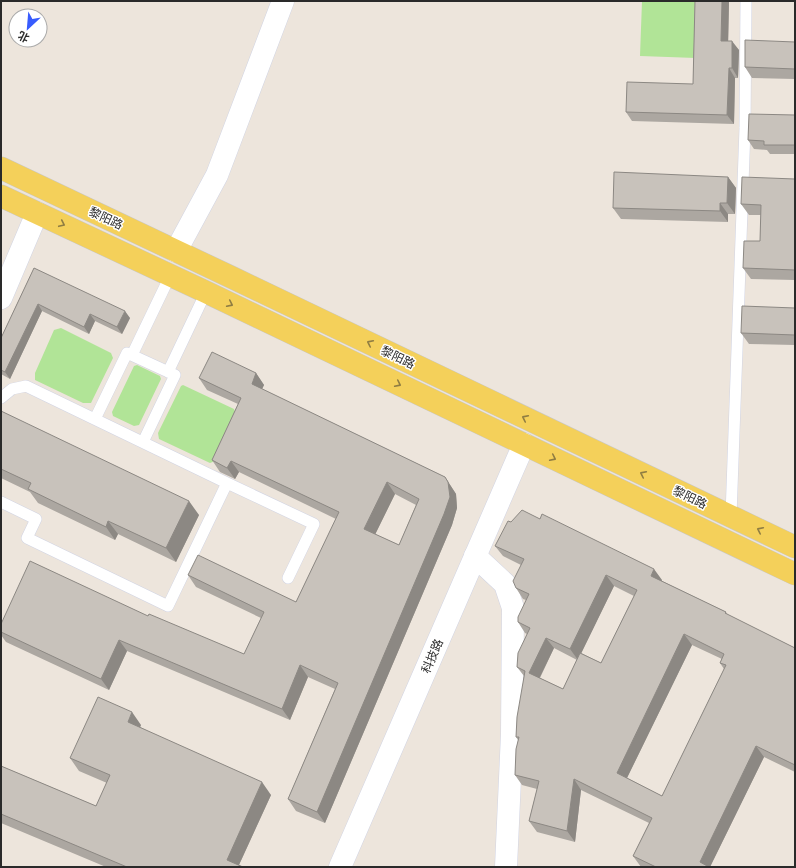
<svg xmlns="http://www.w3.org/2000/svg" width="796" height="868" viewBox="0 0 796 868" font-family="Ubuntu,'Noto Sans SC',sans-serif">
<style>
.green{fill:#b1e497}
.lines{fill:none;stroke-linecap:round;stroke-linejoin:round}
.lane-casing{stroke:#d1d4e3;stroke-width:12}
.street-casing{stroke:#d1d4e3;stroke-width:23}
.secondary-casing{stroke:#d1d4e3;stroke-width:23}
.primary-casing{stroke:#c8c8c8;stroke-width:23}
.lane{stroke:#fff;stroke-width:11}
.street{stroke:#fff;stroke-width:22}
.secondary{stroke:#fff;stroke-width:22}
.primary{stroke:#f4d05a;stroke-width:22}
.wall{fill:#aca7a1;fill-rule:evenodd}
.shaded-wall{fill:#8c8883}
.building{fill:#c8c2bb;stroke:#8c8883;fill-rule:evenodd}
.oneway{stroke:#8f7d42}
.labels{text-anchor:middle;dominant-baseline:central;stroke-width:3;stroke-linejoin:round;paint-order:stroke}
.street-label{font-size:12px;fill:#2a2a2a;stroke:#fff}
</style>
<rect width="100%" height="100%" fill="#ede5dc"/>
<!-- green -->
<path class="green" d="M642 1H698L696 58 640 56Z
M61 328 111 353 113 358 91 403H83L35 380V373L54 330Z
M137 365 160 376 161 379 139 425 134 426 113 416 112 412 134 366Z
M183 385 234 409 236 415 215 461 210 463 159 439 158 433 181 386Z"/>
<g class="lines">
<defs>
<path id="lane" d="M132 355 170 276
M168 372 206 292
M1 398 12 389 26 386 227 483 168 606 27 538 36 519 1 502
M95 419 127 353 175 375 143 442
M227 483 314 524 288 578
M731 516 745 128 746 1"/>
<path id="street" d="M176 251 217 175 283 1
M1 298 37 213
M475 556 505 584 513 608 512 734 506 867"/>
<path id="secondary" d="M340 867 524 444"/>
<path id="primary" d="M1 168 231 277 795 547
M1 196 206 292 795 574"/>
</defs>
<!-- lane casing -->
<use href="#lane" class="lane-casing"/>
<!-- street casing -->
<use href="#street" class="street-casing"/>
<!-- secondary casing -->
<use href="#secondary" class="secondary-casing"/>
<!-- primary casing -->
<use href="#primary" class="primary-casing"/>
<!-- lane -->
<use href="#lane" class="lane"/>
<!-- street -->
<use href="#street" class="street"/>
<!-- secondary -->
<use href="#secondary" class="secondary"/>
<!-- primary -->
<use href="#primary" class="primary"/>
</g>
<!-- wall -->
<path class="wall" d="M695 1H729L728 41 739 50 738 78H735L734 124 632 121 626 112 693 84Z
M795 42V79L752 78 745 67Z
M795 115V154H770L767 150 754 149 748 140Z
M728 177 736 188 735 214H728V222L621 219 613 208Z
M795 179V280L751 279 743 268 760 241 761 215H749L741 204Z
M34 268 130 318 122 334 95 321 89 334 42 311 10 379 1 374V338Z
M795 308V345L749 344 741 333Z
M256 373 264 385 262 389 445 477 456 494 457 508 452 525 325 823 296 811 288 799 335 689 308 677 290 720 127 651 109 690 6 642 1 635V624L148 616 244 654 261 618 196 587 188 575 296 602 336 519 239 472 235 479 220 472 212 460 238 404 207 390 199 378ZM395 494 416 505 399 545 375 534Z
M1 411 199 515 176 562 118 534 115 540 38 503 30 492 1 478Z
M495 546 662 580V581L726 612 728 615 795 648V772L764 757 710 867H641L633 856 649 823 581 790 575 842 537 832 529 821 537 789 522 785 515 775 518 740 516 737 524 676 517 667 527 634 525 633 518 622 526 600 523 599 516 588 521 565 503 556ZM614 586 634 596 601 663 581 653ZM692 645 722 659 720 663 724 669 662 796 627 778ZM554 648 577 660 563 689 540 678Z
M141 725 140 727 271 795 239 865 243 867H106L1 823V766L96 806 107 783 79 771 70 758Z"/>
<!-- shaded-wall -->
<path class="shaded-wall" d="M722 1H729L728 50 721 41Z
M732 41 739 50 738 78 732 68Z
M729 68 735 78 734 124 727 115Z
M728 177 736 188 735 214 727 203Z
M720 203 728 214V222L720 211Z
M38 304 42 311 10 379 5 372Z
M125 311 130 318 122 334 117 327Z
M90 314 95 321 89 334 84 327Z
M256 373 264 385 259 395 252 384Z
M231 461 239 472 235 479 227 468Z
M445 477 456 494 457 508 452 525 325 823 317 812Z
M387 482 395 494 372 541 364 529Z
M189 501 199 515 176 562 166 548Z
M108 521 118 534 115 540 106 527Z
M654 569 662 580 659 586 651 576Z
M606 575 614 586 578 660 570 649Z
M684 634 692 645 624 784 617 773Z
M546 638 554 648 537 683 529 673Z
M119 640 127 651 109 690 101 679Z
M300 665 308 677 290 720 282 709Z
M132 712 141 725 137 734 128 722Z
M756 746 764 757 710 867H703L700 862Z
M574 779 581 790 575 842 567 831Z
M262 782 271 795 238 867 227 860Z"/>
<!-- building -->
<path class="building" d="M695 1H722L721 41H732V68H729L727 115 626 112 627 82 693 84Z
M745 40 795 42V69L745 67Z
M749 114 795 115V145H764V141L748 140Z
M614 172 728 177 727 203H720V211L613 208Z
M742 177 795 179V270L743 268 744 241H760L761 205 741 204Z
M34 268 125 311 117 327 90 314 84 327 38 304 5 372 1 370V338Z
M742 306 795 308V335L741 333Z
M212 352 256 373 252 384 445 477 448 482 450 497 444 514 317 812 288 799 338 683 300 665 282 709 119 640 101 679 1 632V624L30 561 148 616 149 614 244 654 264 612 188 575 198 555 296 602 339 512 231 461 227 468 212 460 241 398 199 378ZM387 482 419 499 399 545 364 529Z
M1 411 189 501 166 548 108 521 106 527 28 489 31 483 1 469Z
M522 510 540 519 542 514 654 569 651 576 726 612 725 613 795 648V765L756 746 700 862 709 867H656L633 856 652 818 574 779 567 831 529 821 539 781 515 775 516 749 519 737H516L517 717 525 671 517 667 518 653 530 628 518 622V617L529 594 516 588 513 581 524 559 495 546 508 521 511 522ZM606 575 637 590 601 663 580 653 563 689 529 673 546 638 570 649ZM684 634 724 654 720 663 726 665 662 796 617 773Z
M98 697 132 712 128 722 262 782 227 860 243 867H127L1 814V766L96 806 110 775 70 758Z"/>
<!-- one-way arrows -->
<defs><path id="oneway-chevron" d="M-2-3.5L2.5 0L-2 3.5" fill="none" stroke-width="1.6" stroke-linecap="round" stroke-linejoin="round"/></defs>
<g class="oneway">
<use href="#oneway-chevron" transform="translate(62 224) rotate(25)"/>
<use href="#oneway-chevron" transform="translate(230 304) rotate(26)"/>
<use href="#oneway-chevron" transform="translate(370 343) rotate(-154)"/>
<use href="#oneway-chevron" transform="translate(398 384) rotate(26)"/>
<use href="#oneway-chevron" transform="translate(525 418) rotate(-154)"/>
<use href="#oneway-chevron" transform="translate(553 458) rotate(26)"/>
<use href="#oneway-chevron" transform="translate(643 474) rotate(-154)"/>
<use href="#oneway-chevron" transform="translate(760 530) rotate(-154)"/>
</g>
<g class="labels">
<!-- street labels -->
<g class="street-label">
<text transform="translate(106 218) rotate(25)">黎阳路</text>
<text transform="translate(398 357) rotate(26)">黎阳路</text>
<text transform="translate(690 497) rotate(26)">黎阳路</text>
<text transform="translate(432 656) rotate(-67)">科技路</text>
</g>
</g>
<!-- border -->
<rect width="796" height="868" fill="none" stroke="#2a2a2a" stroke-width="4"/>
<!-- north arrow -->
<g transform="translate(28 28) rotate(206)"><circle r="19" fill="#ffffff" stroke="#aaaaaa"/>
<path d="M0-3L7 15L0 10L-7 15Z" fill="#385cfe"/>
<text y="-6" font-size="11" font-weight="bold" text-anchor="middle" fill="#2a2a2a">北</text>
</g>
</svg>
